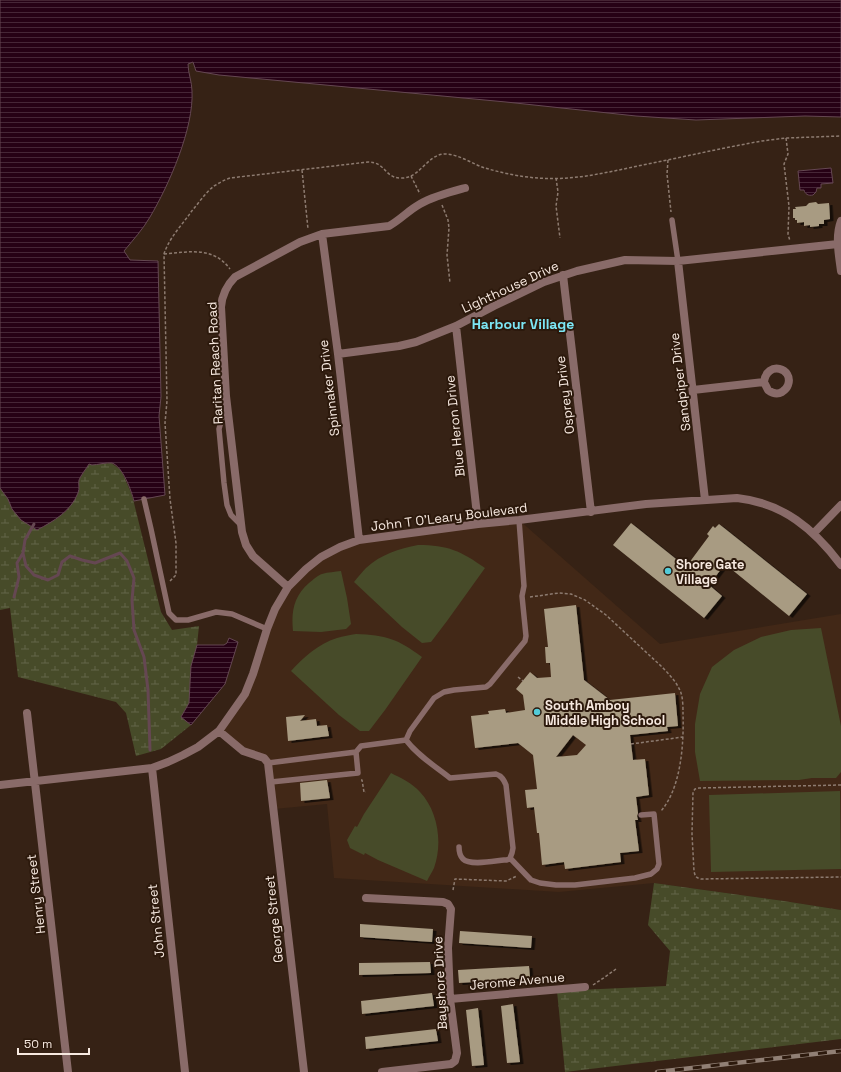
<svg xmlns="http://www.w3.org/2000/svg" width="841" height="1072" viewBox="0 0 841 1072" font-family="'Space Grotesk',sans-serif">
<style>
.built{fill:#422817}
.wetland{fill:url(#wetland-marsh)}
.pitch{fill:#474b29}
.water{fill:url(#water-rules);stroke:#654752}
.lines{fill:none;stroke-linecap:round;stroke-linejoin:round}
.stream{stroke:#654752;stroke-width:3}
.building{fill:#a89b82;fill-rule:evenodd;filter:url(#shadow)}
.path{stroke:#8d7b70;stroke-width:1.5;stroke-dasharray:3 2;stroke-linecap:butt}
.lane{stroke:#896b69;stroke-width:5.5}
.street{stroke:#896b69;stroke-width:8}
.rail-casing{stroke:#918075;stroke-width:4.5}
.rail{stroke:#2c190c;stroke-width:3;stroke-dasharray:9;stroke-linecap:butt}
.poi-dot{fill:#52cbd9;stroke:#2c190c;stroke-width:1.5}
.labels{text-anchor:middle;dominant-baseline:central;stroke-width:4;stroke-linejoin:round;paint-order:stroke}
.street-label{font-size:13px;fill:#f7e9e0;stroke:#2c190c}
.poi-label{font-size:13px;font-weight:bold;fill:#f7e9e0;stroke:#2c190c;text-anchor:start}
.neighbourhood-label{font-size:14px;font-weight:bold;fill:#7ce6f4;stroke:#2c190c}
</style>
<defs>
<pattern id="wetland-marsh" width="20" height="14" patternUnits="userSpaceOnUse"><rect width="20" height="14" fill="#474b29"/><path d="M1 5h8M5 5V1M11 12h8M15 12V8" fill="none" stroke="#626548"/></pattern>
<pattern id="water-rules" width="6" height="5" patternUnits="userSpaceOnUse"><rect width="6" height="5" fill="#260115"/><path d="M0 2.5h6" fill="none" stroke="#462637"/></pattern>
<filter id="shadow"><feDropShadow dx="3.5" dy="2" stdDeviation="0" flood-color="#0009"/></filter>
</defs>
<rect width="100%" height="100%" fill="#362215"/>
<!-- built -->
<path class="built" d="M519 520 660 644 841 614V910L784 901 654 883 559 892 334 878 327 804 274 809 268 763 250 754 219 731 245 694 275 609 306 569 359 540Z"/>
<!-- wetland -->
<path class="wetland" d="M111 463 121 470 132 495 161 612 172 630 199 626 197 645 191 666 190 683 189 703 181 717 191 725 161 749 136 756 126 713 116 702 18 677 10 608 0 610V488L8 499 12 509 21 520 37 530 65 512 76 498 79 490V480L89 464 92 465Z
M654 883 784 901 841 910V1039L565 1072 557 991 666 986 670 951 648 925Z"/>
<!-- pitch -->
<path class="pitch" d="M418 545C448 545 461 551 485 568L447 621 431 642 422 643 402 627 354 582C358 577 362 572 366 568 381 554 399 549 418 545Z
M341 571 347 598 351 624 346 629 321 632 293 631C291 611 294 596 309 583 313 580 318 575 322 574 328 572 335 572 341 571Z
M821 628 841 726V772L836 778H812L799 780 700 781 695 752V724L700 694 712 667 734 650 761 637 791 630Z
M356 634C386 635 398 639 422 657L385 710 369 731H360L339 715 291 671C304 657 318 644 337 638 343 636 350 635 356 634Z
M391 773C401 778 412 783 420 792 438 811 443 843 434 868 432 872 429 877 427 881L378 860 365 853 364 855 350 848 347 840 355 826 357 827 364 814Z
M840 791 841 869 711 872 709 795Z"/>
<!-- water -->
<path class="water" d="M0 0H841V117L805 116 696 120 636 116 506 102 219 75 196 71 193 62 188 64C188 73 192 82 192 91 194 128 169 185 150 217 143 229 133 240 124 251L130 260 158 261 161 397 159 416 165 495 134 501C131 490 123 467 112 463 107 462 97 465 92 465L89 464C86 469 81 475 79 480 78 484 80 488 78 493 71 511 54 521 37 530L21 520 12 509 8 499 0 488Z
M831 168 833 183 821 184V188H817L816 192 813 195C808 196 805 194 804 190H800L798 171Z
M229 638 238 642 225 684 191 725 181 717 189 703 190 683 191 666 197 645H224L227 643Z"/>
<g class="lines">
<!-- stream -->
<path class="stream" d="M34 524 25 540 23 553 26 566 34 575 48 580 58 575 62 562 70 556 82 560 95 563 120 553 127 561 134 578 132 600 134 630 144 657 148 690 150 750
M14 597 19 577 17 563 23 553"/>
</g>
<!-- building -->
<path class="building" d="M816 202 818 204 829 203 830 219 824 220V224H819V226L810 227V225L804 226V222L797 223V220H795V218H793V209H796L795 207 806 206 809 203Z
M631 523 686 567 709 536 707 534 713 526 715 528 719 524 807 594 789 616 725 564 709 585 722 596 704 618 613 545Z
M576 605 584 680 610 700 675 693 678 726 667 727 668 731 630 735 633 760 645 759 649 795 636 797 638 813 637 816 638 820H635L639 851 620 853 621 862 565 869 564 862 542 865 539 833H537L534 807 527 808 525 790 537 789 533 755 518 743 475 748 471 716 489 714 488 711 505 709 506 713 525 710 523 695 516 689 530 672 537 678 551 677 550 663H546L545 647H548L544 609ZM573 735 586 745 577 755 556 757Z
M305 715 300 721 316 719 317 726 327 725 329 736 288 741 286 717Z
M327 780 330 798 301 801 300 783Z
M360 924 433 929 432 942 360 937Z
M460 931 532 936 531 948 459 943Z
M430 962 431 973 359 975V963Z
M529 966 530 978 459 983 458 970Z
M432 993 434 1006 362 1014 361 1001Z
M513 1004 520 1062 507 1063 501 1006Z
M478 1008 484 1065 472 1066 466 1010Z
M436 1029 438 1041 366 1049 365 1037Z"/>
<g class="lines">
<!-- path -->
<path class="path" d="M786 138 788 154 784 164 789 206 788 234 790 241
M668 160 667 174 671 212
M302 170 308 229
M411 176 420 194
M556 178 558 192 556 206 560 238
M442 205 448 220 449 228 447 255 450 283
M164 254C189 252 213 246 230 269
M170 581 176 575V543L170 499 165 423 167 401 164 254C169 238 182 225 191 212 198 204 205 193 214 186 219 183 224 180 230 178L368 162C386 162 384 178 401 178 420 179 427 154 445 154 459 154 472 164 485 168 502 173 521 177 538 178 574 181 608 172 643 165 683 157 722 148 762 141L786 138 841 136
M530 597 559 593 571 594 585 600 606 615 661 666C669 674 677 682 681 693 683 699 683 708 683 714 684 744 681 788 661 811
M518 677 523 681
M631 744 683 737
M361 780H362L364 792H366
M841 785 699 788 695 789 693 792 692 834 694 871C695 876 696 878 701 879L841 877
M453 890 455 879 506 881 517 876
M593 985 605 977 616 969"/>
<!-- lane -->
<path class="lane" d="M672 220 678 261
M228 410 222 418 219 429 224 483 227 505 231 515 242 526
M144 499 151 529 169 613 176 620H188L216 612 232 614 267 629
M406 740 410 731 434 698 444 692 454 690 486 687 490 684 525 641 526 636 522 596 524 586 519 520
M406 740C418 756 435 766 450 778L496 774C502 776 504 780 506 785L513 848 512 853 510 858 507 860H504C494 861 470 866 463 859 460 856 459 851 459 847
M268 763 356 752 361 746 406 740
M271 782 358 773 356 752
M510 858 531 880 540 883 556 885H575L635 878 651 874 657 869 659 864 654 814 641 815"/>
<!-- street -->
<path class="street" d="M841 221C835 237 839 255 841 271
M322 234 338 354 359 540
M678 261 705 500
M563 275 591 512
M456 326 478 524
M338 354 399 346 416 342 456 326 494 306 544 282 577 271 625 260 678 261 838 244
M693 390 764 382 768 390C772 393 777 395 782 392 785 390 787 388 788 385 794 368 767 360 764 382
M814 533 841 505
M288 587 253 556 246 545 242 532 226 396 221 307C222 295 226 286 235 277L300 242 322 234 389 226C400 220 409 210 420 204 434 196 450 192 465 188
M27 713 68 1072
M219 731 243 751 264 758 268 763 304 1072
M152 768 185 1072
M0 785 152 768 168 762 183 755 198 747 219 731 245 694 253 674 267 629 275 609 288 587 306 569 321 557 340 547 359 540 478 524 519 520 646 504 737 498C783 503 814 529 841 565
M366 898 443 902 448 904 451 909 448 948 450 999 457 1053 455 1061 451 1064 382 1072
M450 999 585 987"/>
<defs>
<path id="rail" d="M657 1072 841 1051"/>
</defs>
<!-- rail casing -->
<use href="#rail" class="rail-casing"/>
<!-- rail -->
<use href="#rail" class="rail"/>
</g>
<!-- markers -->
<g class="poi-dot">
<circle cx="668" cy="571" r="4"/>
<circle cx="537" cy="712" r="4"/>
</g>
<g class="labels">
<!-- street labels -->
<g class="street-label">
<text transform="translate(510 287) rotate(-25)">Lighthouse Drive</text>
<text transform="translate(215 363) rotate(-93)">Raritan Reach Road</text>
<text transform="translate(680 382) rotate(-97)">Sandpiper Drive</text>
<text transform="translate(329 388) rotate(-97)">Spinnaker Drive</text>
<text transform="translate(565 395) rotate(-97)">Osprey Drive</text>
<text transform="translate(455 426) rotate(-96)">Blue Heron Drive</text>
<text transform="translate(449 517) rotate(-7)">John T O'Leary Boulevard</text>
<text transform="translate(36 894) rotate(-97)">Henry Street</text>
<text transform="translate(274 919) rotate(-96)">George Street</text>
<text transform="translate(156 921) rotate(-96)">John Street</text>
<text transform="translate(517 981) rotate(-5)">Jerome Avenue</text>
<text transform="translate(440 983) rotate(-93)">Bayshore Drive</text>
</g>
<!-- poi labels -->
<g class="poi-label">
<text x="676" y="564">Shore Gate<tspan x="676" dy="15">Village</tspan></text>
<text x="545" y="705">South Amboy<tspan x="545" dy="15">Middle High School</tspan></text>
</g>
<!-- neighbourhood labels -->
<g class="neighbourhood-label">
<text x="523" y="324">Harbour Village</text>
</g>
</g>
<!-- scale -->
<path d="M18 1048v6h71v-6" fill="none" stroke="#f7e9e0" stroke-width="2"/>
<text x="24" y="1048" font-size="12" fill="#f7e9e0" stroke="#2c190c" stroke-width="3" paint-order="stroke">50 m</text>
</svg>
